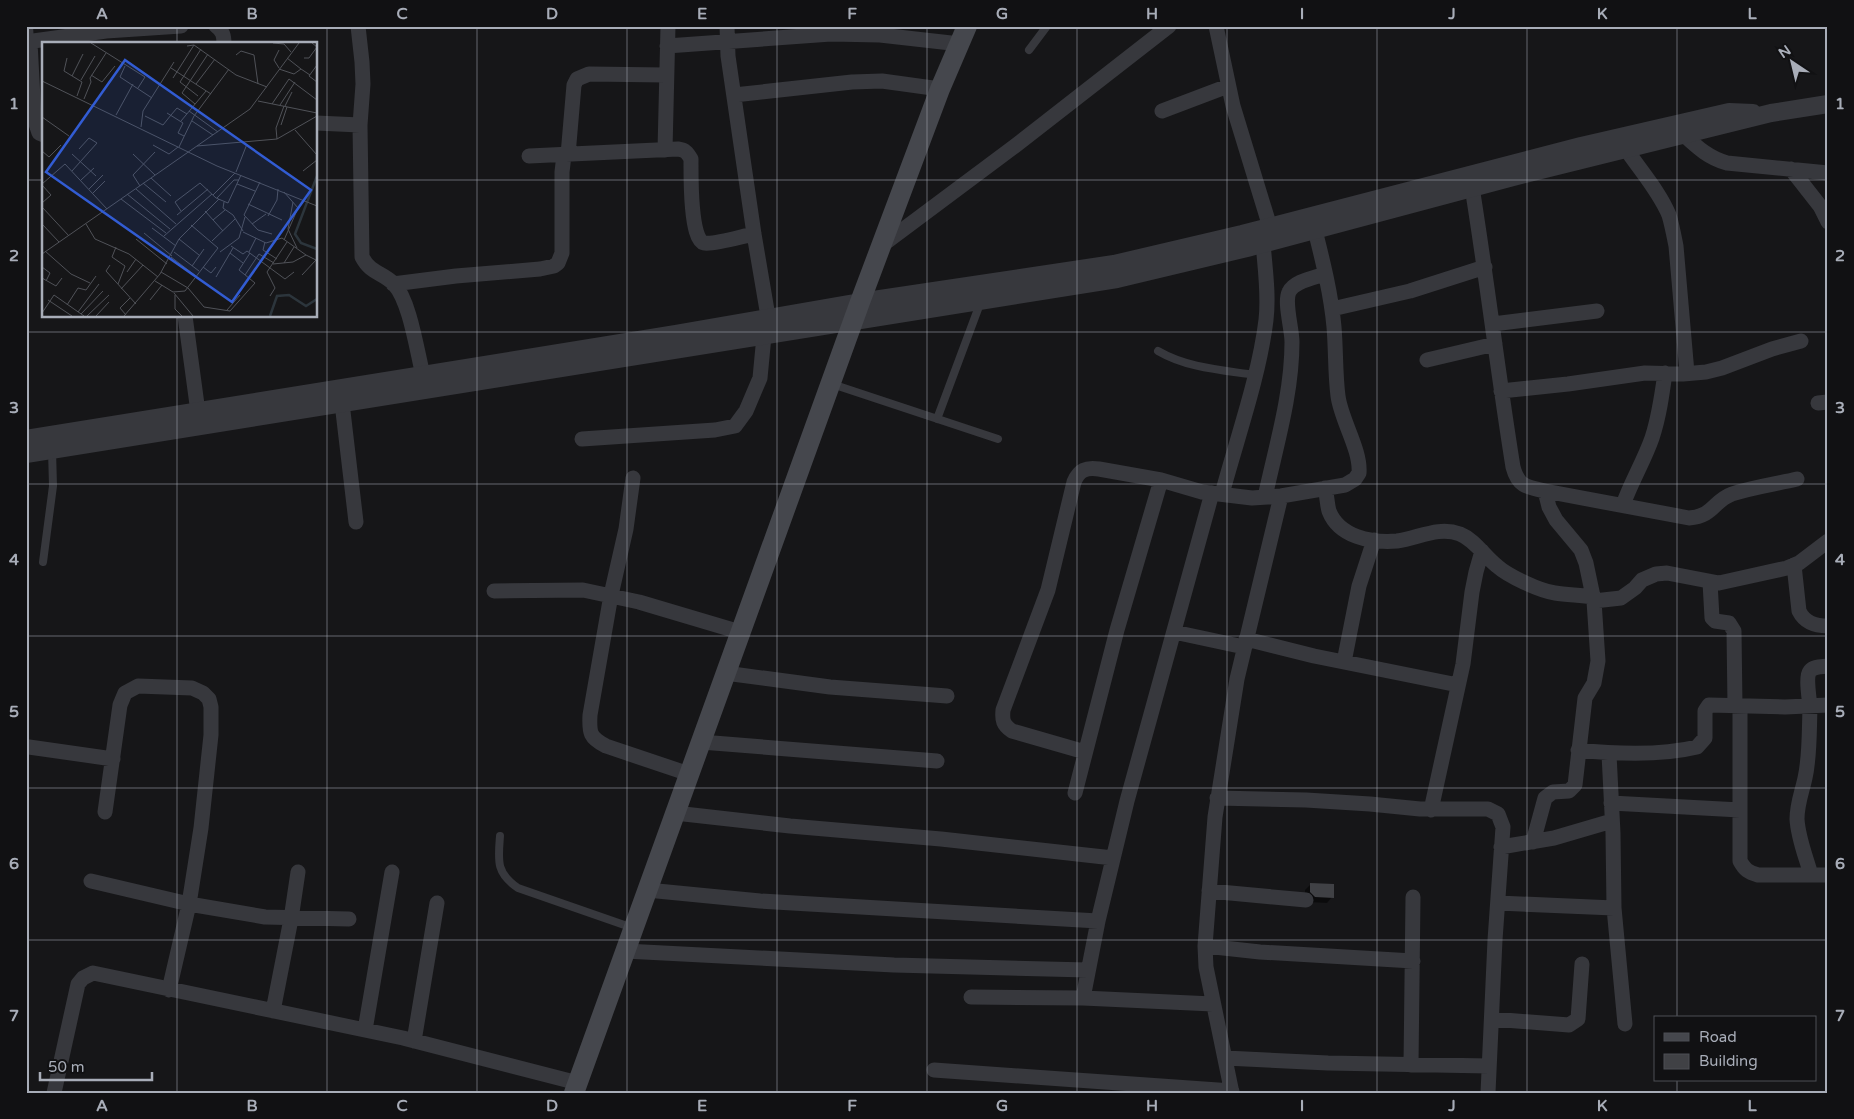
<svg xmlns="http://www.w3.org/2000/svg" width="1854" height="1119" viewBox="0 0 1854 1119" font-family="'Varela Round',sans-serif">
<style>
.shadow{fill:#0007}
.building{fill:#404145}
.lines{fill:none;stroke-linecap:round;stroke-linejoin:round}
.service{stroke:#37383d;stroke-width:8}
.minor{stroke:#37383d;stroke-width:15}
.tertiary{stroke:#37383d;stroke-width:18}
.secondary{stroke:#45474d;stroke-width:20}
.grid{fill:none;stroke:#a8adb8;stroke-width:1;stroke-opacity:0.55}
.inset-river{fill:none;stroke:#2c353c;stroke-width:2.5}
.inset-road{fill:none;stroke:#505258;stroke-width:1}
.view{fill:#325cd3;fill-opacity:0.15;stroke:#325cd3;stroke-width:2.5}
.inset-edge{fill:none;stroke:#a8adb8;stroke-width:2.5}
.neatline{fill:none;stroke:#a8adb8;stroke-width:2}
.grid-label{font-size:16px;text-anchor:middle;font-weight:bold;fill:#a8adb8}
</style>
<rect width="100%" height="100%" fill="#161618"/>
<!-- shadow -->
<path class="shadow" d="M1311 884 1332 897 1327 903 1309 902 1305 898V890Z"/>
<!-- building -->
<path class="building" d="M1310 883 1334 884V898L1315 897 1310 892Z"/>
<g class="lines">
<!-- service -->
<path class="service" d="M29 26 30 42
M1029 50 1047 26
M1158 351C1187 368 1222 370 1255 375
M832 384 998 439
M937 419 981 301
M43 562 53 486 52 450
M500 836C498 861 496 873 518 888L633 928"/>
<!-- minor -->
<path class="minor" d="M216 26C223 31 224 36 224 44
M358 26 362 62 363 84 360 125 362 257C371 274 382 272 394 284 410 301 417 352 423 375
M727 26 728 56 754 234 770 328
M1216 26 1233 106 1270 227
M26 42 106 31 181 26
M30 42 34 118 39 133 44 135
M667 46 831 34 880 35 960 44
M734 95 852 82 882 81 940 89
M1162 111 1228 86
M316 123 360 125
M1684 135C1698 148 1709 158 1727 163L1828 173
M1626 149C1640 170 1659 191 1669 215 1672 225 1674 236 1676 246L1687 373
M665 150 668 26
M568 155 574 85 577 79 589 74 666 75
M529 156 678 149C685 150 687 152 691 159 691 173 690 240 704 243 714 245 743 236 754 234
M1791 169 1820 206 1828 222
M1472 187C1487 280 1498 374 1513 467 1518 486 1526 487 1545 491L1689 518C1714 516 1713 501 1732 494 1753 487 1776 484 1797 479
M881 246 1015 146 1169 26
M393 284 456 276 540 269 554 266 558 263 562 253V172L564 155
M1332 309 1410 291 1485 267
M185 316 198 412
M1493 324 1597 311
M1427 360 1495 344
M1501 391 1568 384 1645 373 1683 374 1706 372 1722 368 1772 349 1801 341
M342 403 356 522
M1818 403 1828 402
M582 439 715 430 735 426 746 411 760 378 764 336
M633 478 626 529 611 595 590 715C589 733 590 738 606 746L689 774
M1325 488C1327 495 1327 504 1329 511 1339 537 1371 543 1397 541 1419 538 1438 526 1460 534 1475 540 1484 556 1497 566 1508 576 1540 591 1555 593 1567 595 1580 595 1593 597
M1222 494C1237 438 1259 377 1266 320 1269 295 1265 268 1263 243
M1265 497C1276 446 1292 394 1292 342 1292 329 1284 302 1289 292 1294 281 1314 278 1325 274
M1623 505C1631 482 1644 461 1652 438 1659 417 1662 395 1665 373
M1794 565 1799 611C1805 623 1815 626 1828 626
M1710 582 1712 618 1715 621 1729 623 1734 631 1735 706
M494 591 583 590 639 602 740 632
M1594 601 1621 598 1635 588 1642 580 1656 574 1667 573 1719 583 1787 568 1799 563 1828 541
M1174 632 1244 647
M1246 639 1314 656 1458 685
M1344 662 1359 586 1374 540
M725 673 830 687 947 696
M1740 706V861C1745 870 1748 872 1758 875H1828
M701 742 937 761
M29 747 113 759
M1578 750C1616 754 1660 756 1697 747L1705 738V711L1709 705 1785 707 1828 705
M1085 752 1012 731C1003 725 1002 720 1003 710L1048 590 1074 482C1079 470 1086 467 1099 469L1161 480 1202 492 1252 498 1281 496 1345 485 1355 479 1359 473C1361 450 1341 420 1338 396 1335 373 1336 350 1334 327 1331 294 1323 262 1315 230
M1609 754 1613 833 1614 908 1625 1024
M1075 793 1117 630 1161 480
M1217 798 1306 800 1370 804 1420 809H1488L1498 814 1503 827 1495 940 1488 1093
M1611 803 1740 810
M1431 810 1463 664 1472 592 1476 572 1482 551
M105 812 120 705 125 693 138 686 192 688 203 693 209 699 211 707V735L201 828 189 904 169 990
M675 813 790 826 941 839 1113 858
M1533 842 1545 798 1553 792 1569 791 1575 785 1585 698 1594 683 1598 661 1594 601 1586 563 1581 550 1556 520 1549 507 1545 491
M1501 847 1554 838 1612 821
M1811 875C1806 857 1798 838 1797 819 1797 804 1802 792 1805 778 1810 756 1809 732 1810 709 1810 701 1805 677 1810 671 1814 666 1822 667 1828 666
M91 881 189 904 265 917 349 919
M647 890 760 901 1098 921
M1209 891 1306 900
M1498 903 1614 908
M1205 946 1260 952 1413 961
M625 951 894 965 1088 970
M971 997 1083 998 1213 1004
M1083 998 1098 921 1127 801 1212 493
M273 1011 291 919 298 872
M1492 1019 1569 1025 1578 1019 1582 964
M365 1030 392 872
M414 1041 437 903
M1225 1058 1328 1063 1489 1066
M1411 1065 1413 897
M934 1070 1232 1091
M54 1093 78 984 83 978 93 973 403 1038 578 1083
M1232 1093 1206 967 1205 946 1215 817 1237 679 1281 496"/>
<!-- tertiary -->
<path class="tertiary" d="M26 439 676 334 860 302 1114 264 1242 234 1581 146 1729 112 1753 113
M26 454 1117 279 1247 248 1513 177 1771 113 1828 104"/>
<!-- secondary -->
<path class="secondary" d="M574 1093 860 302 940 89 967 26"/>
</g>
<!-- grid -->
<path class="grid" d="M177 26V44M327 26V1093M477 26V1093M627 26V1093M777 26V1093M927 26V1093M1077 26V1093M1227 26V1093M1377 26V1093M1527 26V1093M1677 26V1018M26 180H44M316 180H1828M177 316V1093M26 332H1828M26 484H1828M26 636H1828M26 788H1828M26 940H1828M1677 1080V1093"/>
<!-- overview -->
<g transform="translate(42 42)">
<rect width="275" height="275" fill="#161618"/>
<path class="inset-river" d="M275 134 253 192 259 201 275 207M228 274 235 254 247 253 264 264 275 257"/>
<path class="inset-road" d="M49 1 103 35 96 46M231 1 242 2 249 10M145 4 152 3 194 33 225 45M237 8 232 18 237 26M194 13 199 9 212 13 216 42M25 16 22 29 40 40 35 54M245 16 259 27M262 16H267L275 5 270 1M275 23 267 34 275 40M83 24 78 35 110 56M129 26 169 52M237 27 252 32 259 27 268 33M49 33 60 40 73 24M30 34 41 12M131 36 152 3M39 38 53 14M0 39 175 124 275 164M154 42 173 17M156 54 138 40 159 7M42 57 49 40 48 36 64 11M216 59 275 71M153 62 140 51 166 12M230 62 247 37 275 58M238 63 253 40M243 64 250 50M147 69 176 90M125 71 141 81 136 91 142 94M74 73 91 42M129 73 135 66 145 72M103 74 121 83 129 73M0 75 27 94M139 79 164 49M150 79 171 93M239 83 245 65M99 85 101 69 132 20M253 88 275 113M235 97 234 86 242 64M111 103 127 112 136 105M155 104 235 97 275 74M137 105 152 74 187 27M0 109 7 115 19 103M30 112 54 134M91 112 113 133M30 129 55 101 47 96 37 107M261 129 275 118M194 130 205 102M109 136 129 154M39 138 52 126M218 140 202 173 216 188 230 192M101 141 124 160M0 142 23 122 65 167M195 142 213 149M0 143 9 153 0 161M98 144 91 133 113 110M47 147 61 133M94 147 134 182M51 151 63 139M85 152 128 187M171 153 193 131M175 156 192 138H197M79 157 124 191M182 160 181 166 191 173 201 189M251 160 246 187 255 206M206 162 240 178M0 165 27 194M139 169 133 160 158 141 174 156 186 161 199 133M163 169 181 189M135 173 166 147M226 174 235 158 236 147M171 178 183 168M0 182 17 200M44 182 53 197 87 212 116 235M210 182 224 172M110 186 134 204M201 190 224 201 240 196 264 213 251 220 231 222M102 191 130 214M122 194 170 152M94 197 125 222M137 197 157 213M242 198 256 166 242 150M170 199 193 177M223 200 221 208 235 217M189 204 201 212 205 209 243 237 252 230M74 205 70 215 83 224 76 242M3 209 29 232 48 241M132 210 157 229M178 210 197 196 203 175M207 210 214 196M188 211 201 221M0 212 208 67 257 1M129 215 154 234M242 221 252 205M68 223 64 229 94 262M150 224 162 207M0 225 8 231 4 239M161 225 169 231 174 225M85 230 94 217M119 230 146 246 162 265 188 269 213 241 197 228 208 211M203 233 217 212 232 221M260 233 274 218 264 213M174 235 191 206M0 236 14 244 20 236M113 239 131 250 143 249 176 206 149 183M79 247 101 223M132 251 151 274M133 253V267L140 274M228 254 233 246 225 230 245 200M6 258 30 274M108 258 120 243M25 263 36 246 44 248 54 234M185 268 198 253M36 270 57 242M0 271 12 253 42 274M39 272 61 249M84 273 78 266 88 256M45 274 67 253M54 274 67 260M82 274 118 232 137 197 177 157"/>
<path class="view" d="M83 18 269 148 190 260 4 130Z"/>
<rect width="275" height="275" class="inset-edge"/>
</g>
<!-- border -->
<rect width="1854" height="1119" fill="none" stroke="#111113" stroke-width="55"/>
<!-- legend -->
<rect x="1654" y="1016" width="162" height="65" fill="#111113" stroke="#4d4f55"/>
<rect x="1664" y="1033" width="25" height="8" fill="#45474d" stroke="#4d4f55"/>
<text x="1699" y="1042" font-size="15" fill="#a8adb8">Road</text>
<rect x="1664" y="1054" width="25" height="15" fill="#404145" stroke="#4d4f55"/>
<text x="1699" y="1066" font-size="15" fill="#a8adb8">Building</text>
<!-- north arrow -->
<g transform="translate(1792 62) rotate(325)" stroke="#111113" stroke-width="4" paint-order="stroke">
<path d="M0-4L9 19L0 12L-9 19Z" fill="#a8adb8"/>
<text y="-8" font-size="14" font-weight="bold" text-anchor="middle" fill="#a8adb8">N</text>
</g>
<!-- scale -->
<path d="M40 1072v8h112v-8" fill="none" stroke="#a8adb8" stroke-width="2.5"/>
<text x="48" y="1072" font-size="15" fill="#a8adb8" stroke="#111113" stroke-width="4" paint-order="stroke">50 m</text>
<rect x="28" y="28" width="1798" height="1064" class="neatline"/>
<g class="grid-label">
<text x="102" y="19">A</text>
<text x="252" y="19">B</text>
<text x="402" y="19">C</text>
<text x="552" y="19">D</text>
<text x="702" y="19">E</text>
<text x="852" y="19">F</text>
<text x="1002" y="19">G</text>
<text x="1152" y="19">H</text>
<text x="1302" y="19">I</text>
<text x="1452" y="19">J</text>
<text x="1602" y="19">K</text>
<text x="1752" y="19">L</text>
<text x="14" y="109">1</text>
<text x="1840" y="109">1</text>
<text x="14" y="261">2</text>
<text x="1840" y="261">2</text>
<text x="14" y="413">3</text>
<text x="1840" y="413">3</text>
<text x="14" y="565">4</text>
<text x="1840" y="565">4</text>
<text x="14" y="717">5</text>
<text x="1840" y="717">5</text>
<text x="14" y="869">6</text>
<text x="1840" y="869">6</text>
<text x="14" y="1021">7</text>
<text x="1840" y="1021">7</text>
<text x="102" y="1111">A</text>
<text x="252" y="1111">B</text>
<text x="402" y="1111">C</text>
<text x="552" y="1111">D</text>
<text x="702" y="1111">E</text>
<text x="852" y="1111">F</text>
<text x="1002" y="1111">G</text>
<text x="1152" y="1111">H</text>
<text x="1302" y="1111">I</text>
<text x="1452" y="1111">J</text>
<text x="1602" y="1111">K</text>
<text x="1752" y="1111">L</text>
</g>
</svg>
